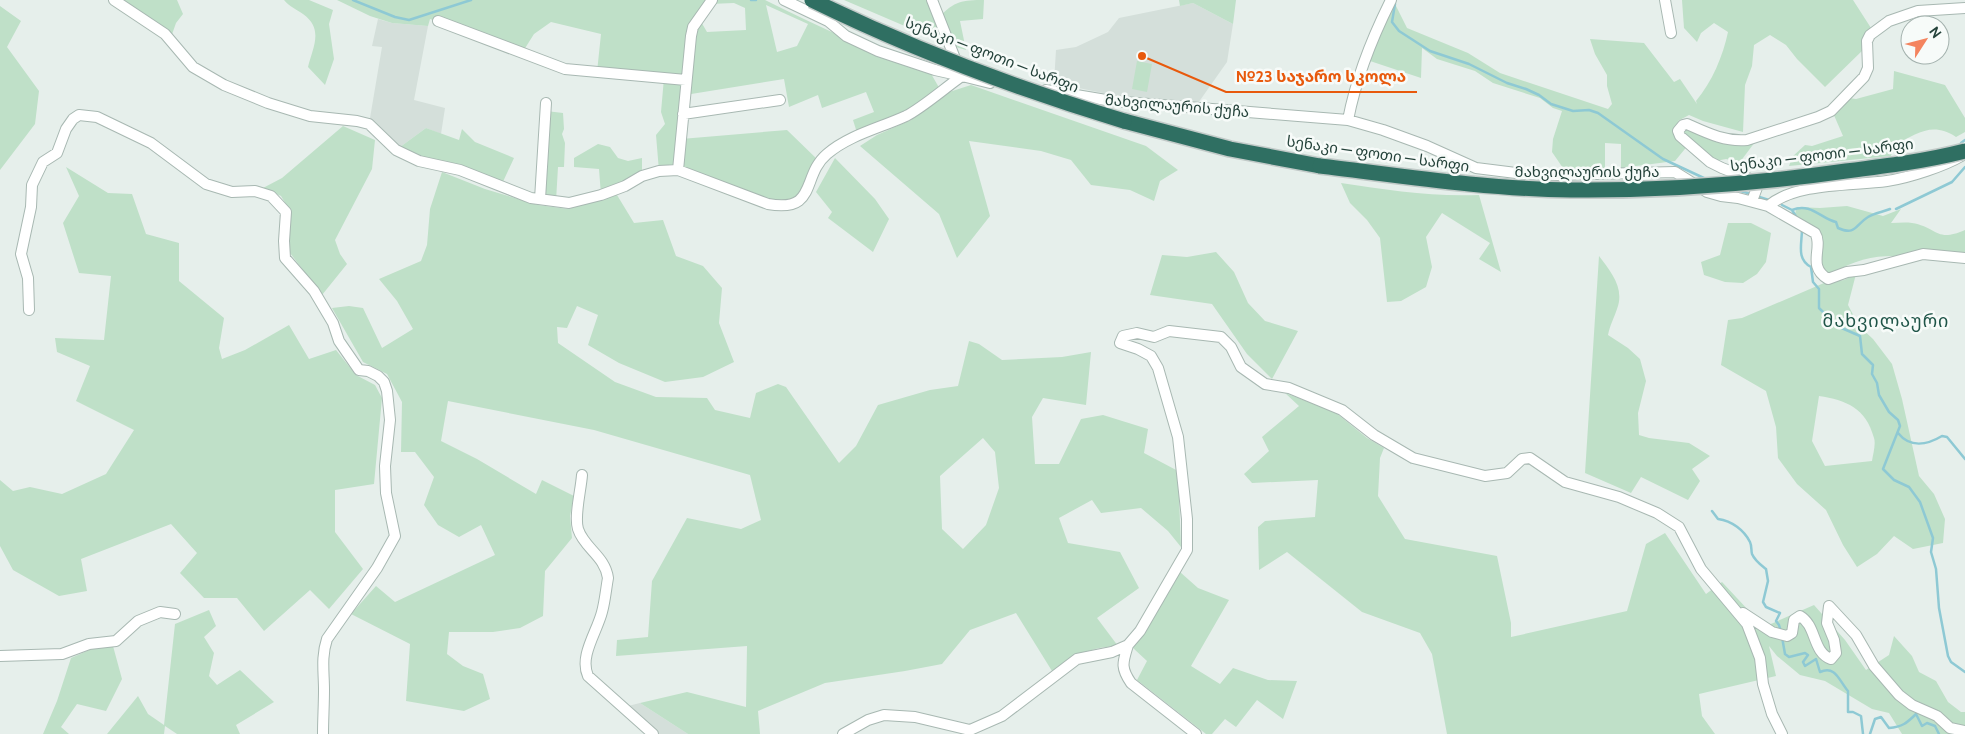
<svg xmlns="http://www.w3.org/2000/svg" width="1965" height="734" viewBox="0 0 1965 734" font-family="Cabin,'Noto Sans Georgian',sans-serif">
<style>
.built{fill:#d4dfda}
.green{fill:#bfe0c8;fill-rule:evenodd}
.lines{fill:none;stroke-linecap:round;stroke-linejoin:round}
.stream{stroke:#8ec9d4;stroke-width:2.5}
.minor-casing{stroke:#a8b8b2;stroke-width:12}
.highway-casing{stroke:#c2cac8;stroke-width:18}
.minor{stroke:#fff;stroke-width:10}
.highway{stroke:#2f6f62;stroke-width:15}
.highway-bridge-casing{stroke:#c2cac8;stroke-width:18;stroke-linecap:butt}
.highway-bridge{stroke:#2f6f62;stroke-width:15}
.labels{text-anchor:middle;dominant-baseline:central;stroke-width:5;stroke-linejoin:round;paint-order:stroke}
.street-label{font-size:15px;fill:#24423a;stroke:#f7fbf9}
.quarter-label{font-size:18px;letter-spacing:1px;fill:#1f5548;stroke:#f7fbf9}
.leader{fill:none;stroke:#e8590c;stroke-width:2}
.callout-dot{fill:#e8590c;stroke:#f7fbf9;stroke-width:2}
.callout-label{font-size:16px;text-anchor:middle;font-weight:bold;fill:#e8590c;stroke:#f7fbf9;stroke-width:5;stroke-linejoin:round;paint-order:stroke}
</style>
<rect width="100%" height="100%" fill="#e6efeb"/>
<!-- built -->
<path class="built" d="M1193 3 1233 24 1227 62 1196 106 1137 100 1054 83 1056 50 1076 47 1108 32 1119 18Z
M378 19 392 23 428 26 414 100 445 108 441 134 426 128 396 150 369 124 382 47 372 46Z
M640 703 688 734H656L628 706Z"/>
<!-- green -->
<path class="green" d="M114 0H177L183 14 176 23 170 40Z
M284 0H309L333 10 329 24 334 59 325 85 308 67C313 47 324 29 303 14 296 9 290 7 284 0Z
M337 0H765C819 27 873 52 930 72L941 91 908 115 858 136 853 120 874 112 866 92 822 108 818 95 789 107 784 79 685 95 681 139 787 130 819 161 806 195 781 206 678 170 659 171 656 135 665 124 661 112 664 78 597 72 601 34 551 22 534 34 522 53 430 19 428 26 392 23 370 16ZM734 3 745 8 746 30 707 32 700 20 710 4ZM766 5 808 24 797 46 777 52Z
M844 0H932L939 17C955 1 962 0 984 0L983 19 960 21 966 50 949 45Z
M1179 0H1236L1233 24 1193 3 1180 6Z
M1682 0H1853L1871 28 1865 48 1825 87 1797 59 1786 45 1770 35 1754 45 1752 66 1745 85 1743 132 1703 121 1689 115 1678 121C1692 137 1738 137 1758 138L1740 162 1726 159 1705 163 1689 144 1675 161 1621 168V144L1605 143V169L1565 171 1552 152 1553 139 1562 111 1553 108 1540 98 1493 83 1475 71 1437 59 1422 48 1421 78 1364 59 1387 6 1395 4 1407 28 1468 53 1500 73 1608 109 1612 104 1607 86V75L1595 54 1590 39 1644 43 1674 82 1680 79 1697 104 1696 101C1712 82 1723 56 1728 32L1714 23 1701 33 1697 42 1684 28Z
M0 6 21 21 7 47 39 91 35 124 0 170Z
M1137 61 1152 64 1147 92 1132 89Z
M1894 71 1945 85 1965 118V132L1956 137C1932 121 1917 134 1894 145L1891 156 1789 166 1792 157 1805 145 1812 146 1843 136 1830 106 1841 97 1856 99 1893 89Z
M971 85 1146 146 1178 170 1160 181 1154 201 1130 190 1091 185 1071 160 1041 151 969 141 990 216 957 258 939 214 860 146 877 135 911 120 943 94Z
M546 111 563 113 564 129 562 134 565 143 564 167H558L556 201 540 199Z
M343 126 375 140 372 169 335 240 340 254 347 264 322 295 290 253V211L281 196 263 188 282 178Z
M426 128 459 140 462 129 475 142 514 158 501 186 396 150Z
M598 144 610 147 618 158 628 161 642 158V176L601 195 599 169 574 167V158Z
M835 158 875 199 889 219 873 252 828 218 832 212 816 192Z
M66 167 108 193 132 194 146 234 179 243V281L224 318 219 348 222 359 245 350 289 325 309 359 336 350 356 375 375 385 382 398 374 484 335 490V532L363 569 329 609 310 590 264 631 237 598H204L180 573 197 553 171 524 81 559 87 591 59 596 13 570 0 546V480L13 491 30 487 62 494 106 474 134 430 76 401 90 366 57 352 55 338 104 340 111 276 79 273 63 223 79 196Z
M442 172 485 189 538 205 568 209 617 195 634 223 663 220 676 256 703 266 722 288 719 323 734 362 703 377 665 382 619 363 588 345 598 315 577 306 567 328 557 327 558 343 615 382 656 397 707 398 715 410 750 418 756 393 778 384 786 387 839 463 856 446 878 405 930 390 958 386 969 341 979 344 1002 360 1062 357 1091 352 1086 405 1043 398 1032 417 1035 464H1059L1081 419 1103 415 1148 429 1144 453 1178 471 1181 547 1168 531 1141 508 1101 513 1092 500 1059 518 1068 543 1120 552 1139 588 1097 618 1118 646C1091 647 1074 655 1052 671L1016 613 970 630 942 664 905 671 825 683 758 711 760 734H688L640 703 687 692 746 707 747 646 616 656 617 640 648 637 652 581 687 518 741 529 761 520 750 475 594 430 448 401 441 441 477 459 536 494 542 480 574 496 570 516 572 538 545 571 543 616 520 628 493 632H449L447 654 463 666 483 674 490 699 464 711 406 701 410 644 351 614 376 586 395 602 495 555 481 525 459 537 438 525 424 505 434 477 415 452H401L402 402 387 374 363 362 332 308 349 306 363 308 382 348 413 329 397 301 379 279 421 261 427 245 430 209ZM983 438 995 452 999 488 986 525 963 549 942 529 940 476Z
M1341 183C1387 190 1432 197 1479 195L1501 272 1479 259 1490 243 1442 213 1426 237 1432 267 1426 287 1401 301 1387 302 1380 238 1367 220 1350 203Z
M1847 206 1883 216 1901 209 1891 223C1898 223 1905 222 1912 223 1937 227 1936 243 1965 230V262C1916 260 1877 244 1832 274 1814 270 1818 251 1817 236L1793 221 1797 207 1820 208Z
M1728 223H1751L1771 233 1766 262 1757 274 1743 283 1725 282 1704 275 1701 262 1720 255Z
M1216 252 1234 272 1248 303 1265 321 1298 331 1272 379 1247 354 1212 304 1150 295 1162 255 1187 257Z
M1599 256C1611 272 1625 288 1617 309 1614 318 1610 325 1608 335L1628 348 1640 359 1646 381 1638 413 1639 435 1649 438 1689 443 1710 456 1692 469 1700 481 1688 500 1641 477 1631 493 1585 473Z
M1856 274 1848 305 1859 326 1873 339 1892 364 1902 399 1919 476 1934 494 1945 519 1943 543 1913 549 1894 536 1877 554 1857 567 1843 545 1826 510 1797 484 1778 458 1776 427 1766 391 1721 365 1728 320 1742 318 1824 283 1844 280ZM1819 396C1846 400 1866 408 1874 438 1876 444 1873 454 1872 461L1825 466 1812 441Z
M1285 393 1335 412 1367 438 1384 448 1380 458 1378 496 1405 539 1497 556 1511 623V637L1627 611 1646 544 1665 533 1706 594 1722 582 1764 627 1814 605 1845 640 1866 670 1889 655 1894 636 1912 656 1919 672 1936 681 1948 702 1961 712H1965V734H1902L1889 713 1872 709 1825 681 1800 675 1777 656 1769 646 1776 676 1699 694 1702 716 1715 734H1447L1432 654 1420 633 1362 612 1287 552 1259 570 1258 527 1265 521 1315 517 1318 480 1252 483 1244 474 1269 451 1262 437 1299 406Z
M1180 572 1198 588 1229 600 1191 666 1220 684 1233 668 1268 680 1297 681 1283 719 1257 700 1236 727 1225 719 1212 734H1206L1137 680 1147 661 1133 648Z
M209 610 216 626 204 637 214 653 209 676 217 685 240 670 274 702 236 725 240 734H177L165 726 164 734H107L138 696 148 714 164 725 175 624Z
M113 646 122 679 106 711 77 704 61 727 69 734H43L57 701 71 658 94 648Z"/>
<g class="lines">
<!-- stream -->
<path class="stream" d="M353 0 395 17 409 20 471 0
M751 0H756
M1395 4 1392 22 1399 31 1430 51 1469 64 1507 83 1526 89 1539 95 1551 104 1573 111 1589 110 1598 113 1663 159 1706 179
M1961 146V143L1965 140
M1737 190 1751 194
M1756 196 1769 200
M1782 205 1792 210 1797 218
M1896 209 1952 182 1965 167
M1792 210C1811 202 1821 219 1836 222L1838 228C1856 236 1855 225 1868 217 1874 213 1883 212 1890 209
M1802 229C1802 244 1796 259 1811 267L1813 282 1819 289V308L1837 326 1860 336 1862 354 1873 365 1872 374 1877 383 1879 395 1889 412 1898 420 1900 426 1883 469 1894 480 1909 487 1920 502 1933 538 1931 552 1936 569 1939 608 1948 656 1951 662 1965 672
M1898 433C1910 448 1927 445 1942 436L1947 437 1965 459
M1712 511 1718 519C1732 521 1744 530 1750 542 1752 546 1751 551 1752 554 1755 561 1761 565 1766 569L1768 581 1763 602 1766 607 1780 613 1776 621 1779 625 1781 632
M1782 637 1785 654 1789 657 1805 653 1808 655 1803 662 1805 666 1816 659 1820 672C1836 665 1839 681 1848 691V712H1853L1861 716 1863 734
M1870 734 1875 719 1881 717 1889 728C1902 727 1907 723 1916 714L1922 726 1927 723 1935 726 1939 734"/>
<defs>
<path id="minor" d="M114 0 165 34 193 67 224 85 268 103 310 116 357 121 369 124 396 150 419 161 460 170 531 198 569 203 601 195 625 186 642 176 659 171 678 170 768 204C818 213 801 176 827 154 849 135 880 128 906 116 922 108 946 87 962 76L990 83
M784 0 828 21 846 36 878 51 935 70 962 76
M932 0 958 66
M1665 0 1671 33
M438 21 565 69 686 80
M1046 90 1112 101 1348 120 1383 130 1427 146 1476 168 1524 174 1557 175 1675 172 1707 192 1721 196 1738 198 1768 206 1815 233C1824 247 1806 266 1828 279L1847 272 1864 270 1923 254 1965 258
M683 114 780 100
M1348 120C1356 78 1372 38 1391 0
M678 170 691 36 693 27 712 0
M540 199 546 103
M1752 201 1758 185 1756 181 1722 168 1710 162 1680 136 1678 131 1683 125 1687 124C1707 133 1725 142 1747 140L1818 117 1831 111 1864 77 1868 68 1867 41 1870 35 1889 21 1918 11 1965 8
M1768 206C1797 182 1851 186 1887 181 1908 178 1945 166 1963 155
M29 310 28 278 21 254 31 207 32 185 43 162 57 153 66 129 73 119 79 115 97 117 151 143 206 184 232 192 255 191 271 196 286 212 284 241 285 258 314 291 333 323 339 341 359 370 368 371 378 376 384 382 387 391 390 420 385 466 386 493 395 536 377 568 327 639C321 657 324 672 324 690 324 705 323 719 323 734
M582 475C581 490 574 516 578 529 584 548 605 556 608 578 606 589 605 601 602 612 597 632 579 656 588 676L653 734
M1829 606 1856 635 1874 666 1899 695 1912 705 1937 716 1950 728 1965 731
M1743 613 1772 632 1787 636 1792 633 1794 620 1800 616C1817 626 1812 652 1831 659L1836 653 1834 640 1827 623 1829 606
M1128 645C1123 662 1120 667 1131 683L1196 734
M0 656 62 654 89 644 116 641 138 621 160 612 175 614
M843 734 868 720 884 715 915 717 970 730 1002 716 1077 659 1112 652 1128 645 1140 631 1187 550V519L1178 437 1158 368 1151 356 1138 349 1120 343 1123 336 1137 333 1154 337 1169 331 1221 337 1231 347 1241 367 1265 384 1289 388 1342 410 1374 435 1413 458 1485 476 1507 473 1522 459 1530 458 1565 482 1619 497 1657 513 1679 527 1701 569 1747 624 1760 658 1763 684 1772 714 1782 734"/>
<path id="highway" d="M1124 121 1230 149 1320 166"/>
</defs>
<!-- minor casing -->
<use href="#minor" class="minor-casing"/>
<!-- highway casing -->
<use href="#highway" class="highway-casing"/>
<!-- minor -->
<use href="#minor" class="minor"/>
<!-- highway -->
<use href="#highway" class="highway"/>
<defs>
<path id="highway-bridge" d="M812 0C912 49 1018 89 1124 121
M1320 166C1403 176 1487 189 1571 190 1663 191 1755 184 1846 171 1886 166 1926 161 1965 151"/>
</defs>
<!-- highway-bridge casing -->
<use href="#highway-bridge" class="highway-bridge-casing"/>
<!-- highway-bridge -->
<use href="#highway-bridge" class="highway-bridge"/>
</g>
<g class="labels">
<!-- street labels -->
<g class="street-label">
<text transform="translate(992 55) rotate(21)">სენაკი — ფოთი — სარფი</text>
<text transform="translate(1177 106) rotate(5)">მახვილაურის ქუჩა</text>
<text transform="translate(1378 154) rotate(8)">სენაკი — ფოთი — სარფი</text>
<text transform="translate(1822 155) rotate(-7)">სენაკი — ფოთი — სარფი</text>
<text x="1587" y="172">მახვილაურის ქუჩა</text>
</g>
<!-- quarter labels -->
<g class="quarter-label">
<text x="1886" y="321">მახვილაური</text>
</g>
</g>
<!-- callouts -->
<path class="leader" d="M1142 56L1226 92H1417"/>
<circle class="callout-dot" cx="1142" cy="56" r="5"/>
<g class="callout-label">
<text x="1321" y="82">№23 საჯარო სკოლა</text>
</g>
<!-- north arrow -->
<g transform="translate(1925 40) rotate(54)"><circle r="24" fill="#f7fbf9" stroke="#a3b1ad"/>
<path d="M0-4L9 19L0 12L-9 19Z" fill="#f4845f"/>
<text y="-8" font-size="14" font-weight="bold" text-anchor="middle" fill="#24423a">N</text>
</g>
</svg>
